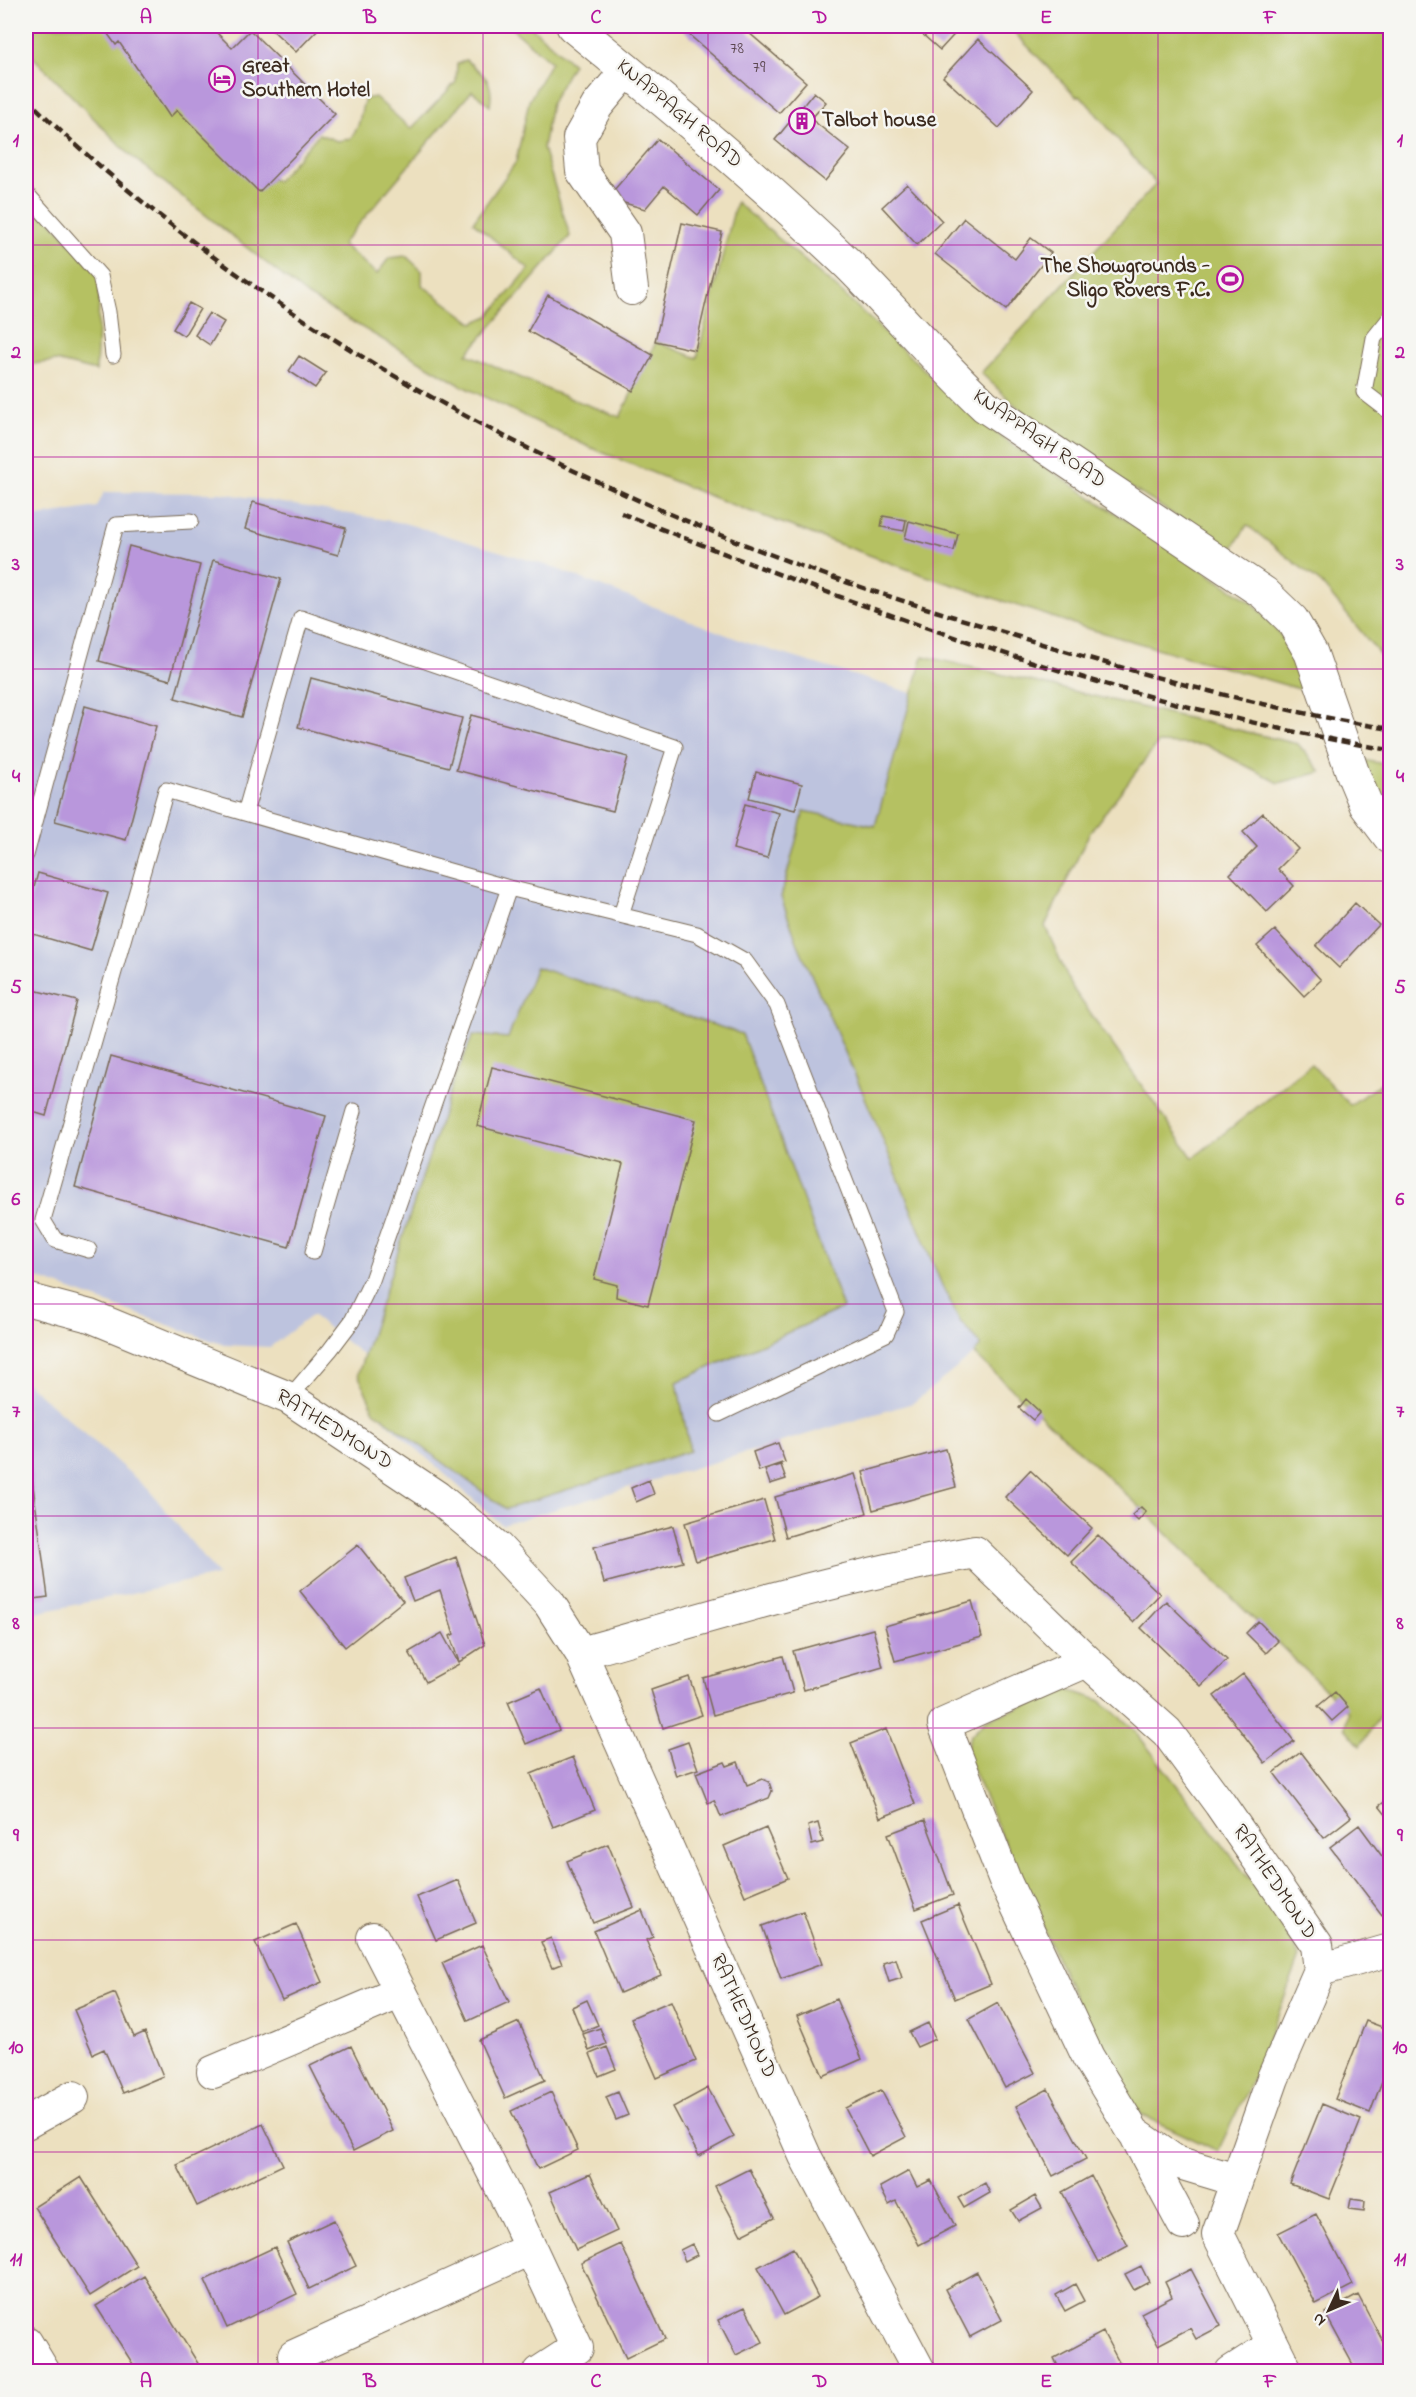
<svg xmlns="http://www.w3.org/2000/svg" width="1416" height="2397" viewBox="0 0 1416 2397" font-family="'Indie Flower',sans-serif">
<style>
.industrial{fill:#bdc3de}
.green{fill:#b5c162;stroke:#787640;stroke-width:1.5}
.building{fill:#b997dc}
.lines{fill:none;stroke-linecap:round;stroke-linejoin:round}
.lane-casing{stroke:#796a56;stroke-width:17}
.street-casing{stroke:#796a56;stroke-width:34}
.secondary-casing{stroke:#796a56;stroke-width:35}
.lane{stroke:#fff;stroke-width:15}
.street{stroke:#fff;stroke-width:32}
.secondary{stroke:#fff;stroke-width:33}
.rail{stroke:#3b2a1e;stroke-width:4.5;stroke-dasharray:9 4.5;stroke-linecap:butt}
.grid{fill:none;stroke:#b5179e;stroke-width:1.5;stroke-opacity:0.55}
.labels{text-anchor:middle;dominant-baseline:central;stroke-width:5;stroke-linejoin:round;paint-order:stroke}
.number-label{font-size:18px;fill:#5a454e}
.poi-label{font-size:21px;font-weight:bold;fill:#3b2a1e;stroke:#f6f6f2;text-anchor:start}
.street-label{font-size:21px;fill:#3b2a1e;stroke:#f6f6f2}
.neatline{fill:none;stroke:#b5179e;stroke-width:2}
.grid-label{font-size:20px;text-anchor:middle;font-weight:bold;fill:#b5179e}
</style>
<rect width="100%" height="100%" fill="#f6f6f2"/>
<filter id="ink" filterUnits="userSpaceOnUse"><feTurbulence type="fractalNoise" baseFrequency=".0167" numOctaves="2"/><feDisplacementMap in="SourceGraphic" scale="12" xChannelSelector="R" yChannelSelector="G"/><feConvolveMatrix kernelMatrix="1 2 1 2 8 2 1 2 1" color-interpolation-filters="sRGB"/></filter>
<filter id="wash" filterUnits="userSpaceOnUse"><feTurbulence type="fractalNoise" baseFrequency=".008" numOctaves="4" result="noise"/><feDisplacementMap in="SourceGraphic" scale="24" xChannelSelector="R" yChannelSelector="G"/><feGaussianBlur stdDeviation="1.35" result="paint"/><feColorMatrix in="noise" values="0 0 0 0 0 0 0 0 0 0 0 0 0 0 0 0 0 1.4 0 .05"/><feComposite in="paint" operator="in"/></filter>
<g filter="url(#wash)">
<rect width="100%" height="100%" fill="#ece0bf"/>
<!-- industrial -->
<path class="industrial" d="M104 492 222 493 404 523 549 566 750 644 912 693 875 827 804 811 781 897 941 1283 960 1321 981 1345 974 1354 913 1403 502 1525 374 1411 358 1374 363 1355 312 1315 270 1347 224 1345 26 1274V518L97 507Z
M26 1382 149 1490 218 1575 26 1615Z"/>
<!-- green -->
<path class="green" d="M26 26H113L169 109 177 100 245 169 277 181 319 134 337 141 350 139C363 123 358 116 365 99L375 97 411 129 456 82 457 64 466 60C485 76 494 80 490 106L472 91 342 244 377 274 389 258 406 256 422 271V285L473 323 489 316 529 269 473 222 516 162 529 101 551 62 509 26H530L573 64 551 103 543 148 570 236 467 354 553 392 620 417 656 342 697 358 736 202 840 291 977 419 1019 450 1253 603 1289 645 1310 692 1086 628 926 576 725 502 589 447 462 386 308 296 131 156 26 50Z
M1008 26H1390V667L1322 584 1247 525 1231 551 1103 470 1025 414 981 373 1156 184 1081 96H1076Z
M26 193 100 276 96 371 56 361 26 365Z
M923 656 1298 744 1321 772 1279 783 1206 745 1158 743 1090 832 1045 926 1073 989 1193 1158 1311 1064 1350 1105 1390 1077V1701L1360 1746 1345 1728 1348 1712 1140 1507 974 1354 981 1345 960 1321 941 1283 876 1123 797 942 781 897 804 811 875 826Z
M1358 759 1390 765V813L1376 794Z
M536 967 742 1034 843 1308 677 1382 690 1451 506 1509 374 1411 358 1374 453 1083 473 1035 508 1038Z
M1068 1690 1099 1700 1132 1727 1270 1906 1300 1957 1258 2067 1218 2151 1142 2115 1122 2090 1074 1997 965 1753 970 1736 986 1720Z"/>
<g id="blocks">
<!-- building -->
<path class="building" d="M102 26H210L232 48 250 30 335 114 259 192 177 110 170 117 119 42 116 45Z
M268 26H321L296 52Z
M679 26H741L806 82 779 113Z
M928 26H962L940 50 921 33Z
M978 39 1033 90 999 128 943 77Z
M814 92 826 102 811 119 850 150 825 181 775 140Z
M658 139 719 190 698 215 664 186 645 209 607 198Z
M907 184 942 221 917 245 882 207Z
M964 218 1015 259 1031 238 1051 253 1006 310 935 254Z
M682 223 722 232 695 350 655 341Z
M548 295 653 355 633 391 528 331Z
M189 303 200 309 184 336 173 329Z
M209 313 224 322 210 345 195 335Z
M299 356 326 373 315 388 289 371Z
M253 502 346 528 338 555 245 529Z
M883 516 906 520 904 531 881 527Z
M909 521 958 534 954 551 905 538Z
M129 546 200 565 170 680 99 661Z
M213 560 281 579 242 717 175 698Z
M311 678 462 718 449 767 298 727Z
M85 706 156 726 126 840 55 821Z
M471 715 628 757 613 811 456 770Z
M756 772 802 784 795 810 749 798Z
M745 804 779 813 767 858 733 849Z
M1263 813 1298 849 1278 869 1294 886 1267 912 1230 874 1257 847 1243 832Z
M38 873 108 893 91 951 26 932V916Z
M1355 903 1379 925 1339 968 1316 946Z
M1275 930 1321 980 1304 996 1257 946Z
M26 988 77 1001 46 1116 26 1110Z
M111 1056 326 1116 289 1247 75 1187Z
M492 1067 696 1120 648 1305 616 1297 617 1285 594 1279 623 1164 477 1126Z
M1026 1399 1040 1412 1033 1420 1019 1408Z
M26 1434 48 1597 26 1600Z
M778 1443 785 1462 759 1471 753 1452Z
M946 1449 956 1487 873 1510 863 1472Z
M781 1465 786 1479 770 1484 765 1470Z
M1030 1470 1092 1528 1067 1555 1005 1497Z
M855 1474 867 1513 786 1537 775 1497Z
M649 1480 654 1494 636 1502 631 1488Z
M764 1500 775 1539 696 1561 685 1523Z
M1141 1507 1146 1512 1138 1521 1132 1515Z
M673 1526 683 1562 604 1583 594 1547Z
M1098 1535 1160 1594 1133 1622 1071 1562Z
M358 1545 403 1601 345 1647 300 1591Z
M456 1557 485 1645 459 1662 450 1636 454 1634 440 1590 413 1601 404 1578Z
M972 1601 982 1637 895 1661 885 1626Z
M1166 1601 1227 1660 1201 1686 1141 1628Z
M1258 1621 1278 1641 1266 1653 1246 1633Z
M873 1629 883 1667 804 1690 793 1651Z
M442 1633 459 1664 426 1682 409 1652Z
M783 1656 793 1693 713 1715 703 1678Z
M1243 1674 1294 1741 1265 1763 1214 1696Z
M689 1677 702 1715 663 1728 651 1690Z
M541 1688 559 1730 526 1744 508 1702Z
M1335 1692 1348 1707 1332 1721 1318 1706Z
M886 1729 915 1804 880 1818 851 1743Z
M688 1742 698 1769 676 1776 668 1749Z
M1301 1752 1351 1817 1324 1838 1274 1773Z
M573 1757 595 1810 553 1827 531 1774Z
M725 1762 727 1766 738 1762 747 1785 762 1779 769 1782 772 1791 769 1798 721 1817 714 1800 708 1803 696 1773Z
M1390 1798V1813L1387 1816 1379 1806Z
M925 1820 953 1895 916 1909 888 1834Z
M818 1823 823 1842 812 1845 808 1826Z
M1359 1825 1390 1867V1908L1382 1915 1330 1847Z
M766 1828 788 1878 745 1896 724 1846Z
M608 1844 634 1907 593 1923 567 1861Z
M458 1880 476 1923 436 1940 417 1897Z
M958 1905 991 1984 955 1999 922 1920Z
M642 1910 653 1937 646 1940 661 1975 620 1993 594 1931Z
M803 1911 822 1964 781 1979 762 1926Z
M296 1924 322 1982 282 2000 255 1942Z
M551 1938 562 1964 552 1968 541 1942Z
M482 1945 509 2002 468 2021 442 1963Z
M896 1959 902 1978 889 1982 883 1963Z
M115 1993 134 2037 145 2032 163 2076 123 2093 104 2049 93 2054 74 2010Z
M836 1999 862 2059 823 2076 797 2016Z
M587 2000 598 2025 582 2032 572 2007Z
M671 2001 696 2061 657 2078 631 2018Z
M998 2003 1035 2073 1005 2088 969 2019Z
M1366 2021 1390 2030V2060L1370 2113 1335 2099Z
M519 2022 545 2080 505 2098 479 2040Z
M928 2023 935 2039 917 2047 909 2032Z
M600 2028 606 2044 589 2051 583 2034Z
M351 2046 393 2131 353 2151 310 2066Z
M607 2047 616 2069 599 2076 590 2054Z
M708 2088 734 2137 699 2156 673 2107Z
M1048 2089 1086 2159 1053 2176 1016 2106Z
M881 2090 906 2137 870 2156 845 2108Z
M551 2092 578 2150 538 2169 511 2111Z
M618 2092 628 2115 616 2120 606 2097Z
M1322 2104 1361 2120 1329 2199 1290 2184Z
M263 2124 283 2165 197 2206 177 2165Z
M749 2169 774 2218 741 2235 715 2186Z
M909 2171 917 2187 931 2180 955 2226 919 2245 896 2201 889 2205 880 2187Z
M590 2174 617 2231 576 2250 550 2192Z
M1091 2176 1128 2246 1099 2262 1062 2192Z
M81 2177 137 2266 90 2296 34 2207Z
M985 2183 990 2193 964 2208 958 2198Z
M1035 2196 1042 2208 1018 2221 1011 2210Z
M1351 2199 1365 2201 1364 2211 1349 2209Z
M1316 2214 1353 2285 1316 2304 1278 2233Z
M334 2220 356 2266 309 2289 287 2242Z
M621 2244 665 2339 626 2358 581 2263Z
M692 2244 697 2255 685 2261 680 2250Z
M275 2247 297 2294 227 2328 205 2280Z
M793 2248 818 2297 784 2315 758 2267Z
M1141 2266 1149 2282 1134 2290 1125 2274Z
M1191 2269 1221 2326 1196 2339 1190 2328 1158 2345 1141 2313 1172 2297 1165 2282Z
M977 2272 1002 2320 970 2337 945 2289Z
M144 2276 199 2365 189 2372H138L96 2306Z
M1075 2284 1084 2301 1065 2311 1056 2295Z
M1358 2295 1390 2355V2372H1357L1325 2313Z
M745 2307 763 2342 736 2355 718 2320Z
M1103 2332 1123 2370 1061 2372 1054 2358Z"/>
</g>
</g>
<g filter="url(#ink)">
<use href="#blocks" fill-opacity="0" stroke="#796a56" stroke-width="1.5"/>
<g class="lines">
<defs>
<path id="lane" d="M26 193 100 276 108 312 113 355
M1390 318 1374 338 1364 392 1390 412
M26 855 116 525 191 521
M621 915 675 747 301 618 245 813 509 888 697 934 745 961 777 1005 896 1312 886 1334 719 1414
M89 1250 55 1240 43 1220 166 790 245 813
M313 1252 354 1111
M289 1398 330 1350 352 1321 372 1280 509 888"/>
<path id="street" d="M627 70 597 106 579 138 582 171 625 233 632 289
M26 1299 90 1316 289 1398 437 1497 497 1547 549 1603 581 1653
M1087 1661 944 1724 1006 1883 1088 2057 1134 2133 1176 2162 1236 2180
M373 1938 515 2215 577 2348 540 2372
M1320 1970 1390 1950
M213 2072 401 1992
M26 2123 73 2097
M1137 2138 1183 2224
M26 2342 44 2372
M294 2356 530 2249
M920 2372 805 2156 581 1653C711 1616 842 1576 975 1552L1087 1661 1167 1732 1220 1804 1317 1945 1320 1970 1273 2078 1218 2234 1287 2372
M1231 2372 1273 2345"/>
<path id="secondary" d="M573 26C667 103 761 180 849 265 895 311 937 361 985 406L1264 593 1292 620 1311 653 1353 774 1366 805 1390 837"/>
</defs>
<!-- lane casing -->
<use href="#lane" class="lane-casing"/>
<!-- street casing -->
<use href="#street" class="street-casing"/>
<!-- secondary casing -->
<use href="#secondary" class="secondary-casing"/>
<!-- lane -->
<use href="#lane" class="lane"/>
<!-- street -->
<use href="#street" class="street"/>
<!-- secondary -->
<use href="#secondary" class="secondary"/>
<!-- rail -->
<path class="rail" d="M26 98C236 303 498 451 772 555 843 583 916 605 990 628 1121 669 1254 707 1390 729
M621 513C870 612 1125 705 1390 750"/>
</g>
</g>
<!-- grid -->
<path class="grid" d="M258 26V2372M483 26V2372M708 26V2372M933 26V2372M1158 26V2372M26 245H1390M26 457H1390M26 669H1390M26 881H1390M26 1093H1390M26 1304H1390M26 1516H1390M26 1728H1390M26 1940H1390M26 2152H1390"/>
<!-- icons -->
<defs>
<symbol id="hotel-ring" viewBox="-11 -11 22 22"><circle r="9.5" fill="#f6f6f2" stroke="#b5179e" stroke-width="1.5"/><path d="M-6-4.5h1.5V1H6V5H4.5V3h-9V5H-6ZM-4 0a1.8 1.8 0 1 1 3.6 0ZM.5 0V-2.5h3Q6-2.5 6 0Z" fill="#b5179e"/></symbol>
<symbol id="building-ring" viewBox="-11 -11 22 22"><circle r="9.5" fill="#f6f6f2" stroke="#b5179e" stroke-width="1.5"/><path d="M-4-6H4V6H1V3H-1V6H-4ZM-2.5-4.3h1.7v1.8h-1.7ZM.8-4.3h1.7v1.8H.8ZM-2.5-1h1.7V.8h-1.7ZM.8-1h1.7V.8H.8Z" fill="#b5179e"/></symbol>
<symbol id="stadium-ring" viewBox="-11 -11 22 22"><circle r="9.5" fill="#f6f6f2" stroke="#b5179e" stroke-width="1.5"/><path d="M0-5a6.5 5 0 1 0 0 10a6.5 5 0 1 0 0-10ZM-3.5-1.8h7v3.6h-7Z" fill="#b5179e"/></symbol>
</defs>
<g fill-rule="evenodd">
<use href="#hotel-ring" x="207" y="64" width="30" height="30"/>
<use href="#building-ring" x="787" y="106" width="30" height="30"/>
<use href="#stadium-ring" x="1215" y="264" width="30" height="30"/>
</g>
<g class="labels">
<!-- number labels -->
<g class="number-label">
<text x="737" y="49">78</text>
<text x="759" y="68">79</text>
</g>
<!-- poi labels -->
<g class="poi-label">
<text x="242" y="67">Great<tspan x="242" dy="24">Southern Hotel</tspan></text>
<text x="822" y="121">Talbot house</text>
<text x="1210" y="267" text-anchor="end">The Showgrounds -<tspan x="1210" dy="24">Sligo Rovers F.C.</tspan></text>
</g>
<!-- street labels -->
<g class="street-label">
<text transform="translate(679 114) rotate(40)">KNAPPAGH ROAD</text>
<text transform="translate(1039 439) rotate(35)">KNAPPAGH ROAD</text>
<text transform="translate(334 1430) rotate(32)">RATHEDMOND</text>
<text transform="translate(1274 1882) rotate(56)">RATHEDMOND</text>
<text transform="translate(743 2016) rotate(66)">RATHEDMOND</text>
</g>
</g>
<!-- margin -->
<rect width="1416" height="2397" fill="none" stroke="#f6f6f2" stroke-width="66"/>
<!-- north arrow -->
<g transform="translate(1329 2310) rotate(226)" stroke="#f6f6f2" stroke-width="4.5" paint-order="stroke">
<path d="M0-4.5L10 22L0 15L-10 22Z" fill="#3b2a1e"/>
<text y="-9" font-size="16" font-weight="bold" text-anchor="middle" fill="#3b2a1e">N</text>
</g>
<rect x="33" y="33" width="1350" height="2331" class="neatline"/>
<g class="grid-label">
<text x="146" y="23">A</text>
<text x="370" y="23">B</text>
<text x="596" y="23">C</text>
<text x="820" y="23">D</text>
<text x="1046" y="23">E</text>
<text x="1270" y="23">F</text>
<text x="16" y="146">1</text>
<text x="1400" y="146">1</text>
<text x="16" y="358">2</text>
<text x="1400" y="358">2</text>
<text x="16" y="570">3</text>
<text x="1400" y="570">3</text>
<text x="16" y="782">4</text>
<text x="1400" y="782">4</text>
<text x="16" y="993">5</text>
<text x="1400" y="993">5</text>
<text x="16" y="1205">6</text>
<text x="1400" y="1205">6</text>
<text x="16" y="1417">7</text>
<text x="1400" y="1417">7</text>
<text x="16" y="1629">8</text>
<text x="1400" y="1629">8</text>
<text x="16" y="1841">9</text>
<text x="1400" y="1841">9</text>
<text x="16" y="2053">10</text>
<text x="1400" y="2053">10</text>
<text x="16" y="2265">11</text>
<text x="1400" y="2265">11</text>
<text x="146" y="2387">A</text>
<text x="370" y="2387">B</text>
<text x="596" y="2387">C</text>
<text x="820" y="2387">D</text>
<text x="1046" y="2387">E</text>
<text x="1270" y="2387">F</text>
</g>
</svg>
